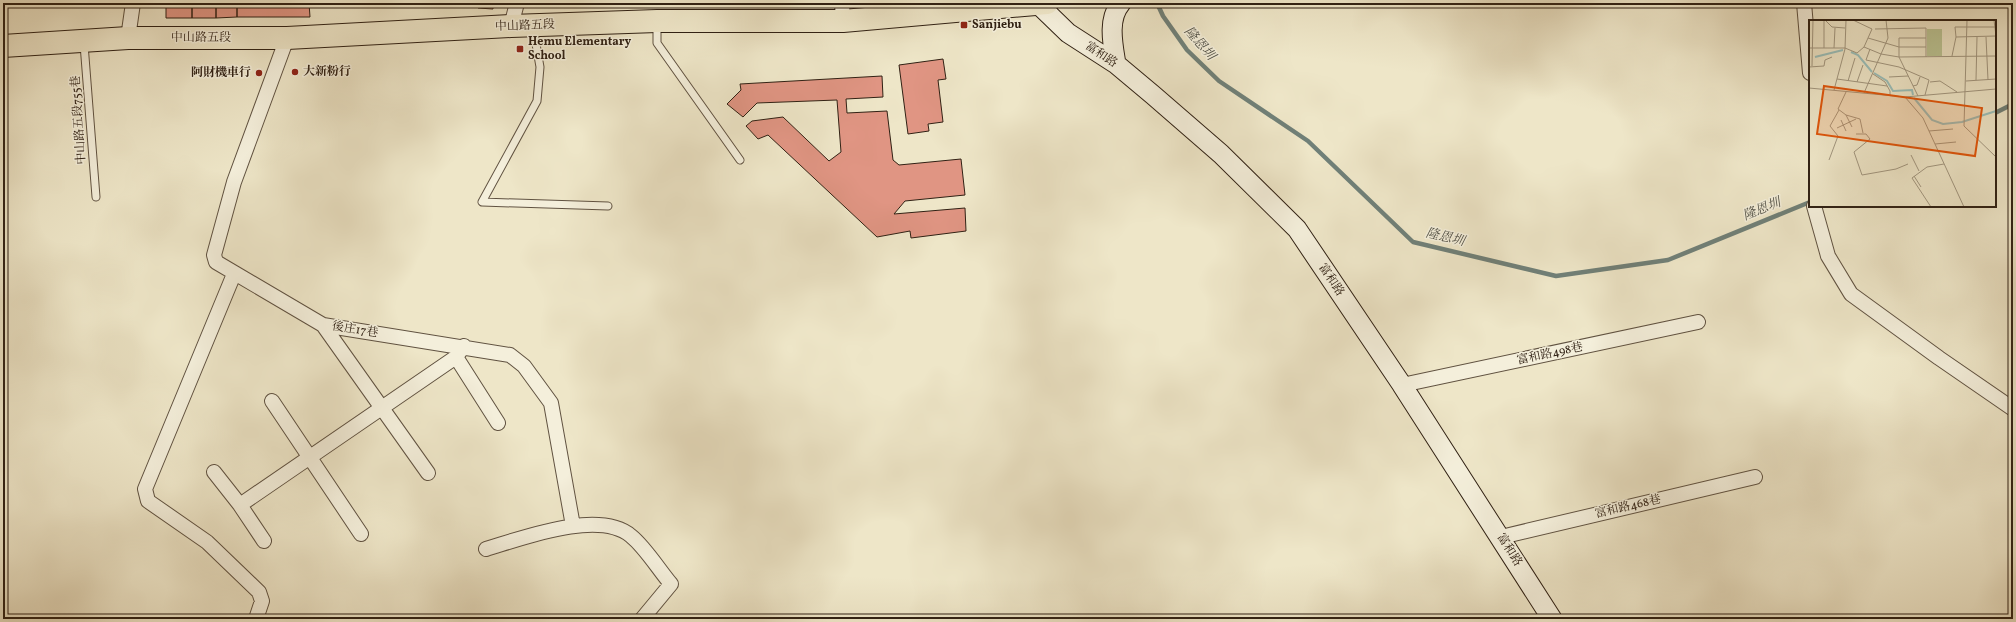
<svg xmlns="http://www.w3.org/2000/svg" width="2016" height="622" viewBox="0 0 2016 622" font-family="Vollkorn,'Noto Serif TC',serif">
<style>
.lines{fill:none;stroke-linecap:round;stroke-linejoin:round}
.stream{stroke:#708078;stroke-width:4.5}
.building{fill:#e09583;stroke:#302114}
.lane-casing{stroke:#605241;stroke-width:9}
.street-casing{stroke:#605241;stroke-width:16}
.secondary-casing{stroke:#302114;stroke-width:21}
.primary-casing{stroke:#302114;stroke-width:24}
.lane{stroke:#f4efdb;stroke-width:7}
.street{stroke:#f4efdb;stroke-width:14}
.secondary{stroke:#f4efdb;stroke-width:19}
.primary{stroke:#eee6c8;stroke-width:22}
.poi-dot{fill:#8f2418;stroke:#f4efdb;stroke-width:1.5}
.labels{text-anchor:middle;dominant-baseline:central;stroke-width:3;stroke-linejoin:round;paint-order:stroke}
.poi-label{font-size:12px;font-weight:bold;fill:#302114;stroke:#f4efdb;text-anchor:start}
.street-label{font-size:12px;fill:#302114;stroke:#f4efdb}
.water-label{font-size:13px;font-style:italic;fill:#505046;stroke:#f4efdb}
.inset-river{fill:none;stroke:#9abfba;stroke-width:2}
.inset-road{fill:none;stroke:#a29780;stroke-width:1}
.view{fill:#df560c;fill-opacity:0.15;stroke:#df560c;stroke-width:2}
.inset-edge{fill:none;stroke:#302114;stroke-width:2}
</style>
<rect width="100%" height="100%" fill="#eee6c8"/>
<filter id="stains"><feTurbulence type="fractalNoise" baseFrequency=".005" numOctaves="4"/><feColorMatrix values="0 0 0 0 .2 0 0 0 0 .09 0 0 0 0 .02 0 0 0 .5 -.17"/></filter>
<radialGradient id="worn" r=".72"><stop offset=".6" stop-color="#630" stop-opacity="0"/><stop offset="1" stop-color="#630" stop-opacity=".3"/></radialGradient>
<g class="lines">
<!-- stream -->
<path class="stream" d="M1157 3 1163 16 1187 50 1219 81 1308 141 1413 242 1556 276 1668 260 1810 202
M1995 113 2013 104"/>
</g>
<!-- building -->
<path class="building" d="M166 3H192V18H166Z
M192 3H216V18H192Z
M216 3H237V17L216 18Z
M237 3H309L310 17H237Z
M478 3H493V9L478 8Z
M943 59 946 79 938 80 943 122 928 124 929 131 908 134 899 65Z
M882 76 883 97 846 99 847 113 887 111 893 160 899 165 961 159 965 195 905 201 894 214 965 208 966 231 911 238 910 231 877 237 768 135 758 139 746 126 752 121 783 117 829 161 841 152 837 100 757 103 743 117 727 104 741 90 740 84Z"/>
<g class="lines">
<defs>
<path id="lane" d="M657 23V43L740 160
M533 27 540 67 537 101 482 202 608 206
M84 44 96 197"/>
<path id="street" d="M842 3 843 21
M1804 3 1810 73
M511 26 517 3
M128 38 133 3
M287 38 234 182 214 255 216 262 323 325 510 355 524 366 551 403 573 526
M1814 206 1828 256 1851 294 1939 358 2013 409
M234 274 145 489 148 501 207 542 259 592 262 601 256 619
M323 325 428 473
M456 357 498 423
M1402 385 1698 322
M272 401 361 534
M214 472 240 505 264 541
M240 505 456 357 464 346
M1501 537 1755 477
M486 549C523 538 599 509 631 536 645 547 659 570 671 584L642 619"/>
<path id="secondary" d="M1038 4 1068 33 1116 64 1153 95 1221 154 1297 229 1402 385 1552 619
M1116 64C1113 45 1107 19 1121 3"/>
<path id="primary" d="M3 46 128 38H287L511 26 657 21H843L1047 3"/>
</defs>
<!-- lane casing -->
<use href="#lane" class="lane-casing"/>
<!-- street casing -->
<use href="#street" class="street-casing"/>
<!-- secondary casing -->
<use href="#secondary" class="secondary-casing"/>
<!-- primary casing -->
<use href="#primary" class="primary-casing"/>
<!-- lane -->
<use href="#lane" class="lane"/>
<!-- street -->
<use href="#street" class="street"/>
<!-- secondary -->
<use href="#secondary" class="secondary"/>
<!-- primary -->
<use href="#primary" class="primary"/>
</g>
<!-- markers -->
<g class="poi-dot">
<rect x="960" y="21" width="8" height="8" rx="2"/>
<rect x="516" y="45" width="8" height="8" rx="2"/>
<circle cx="295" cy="72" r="4"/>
<circle cx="259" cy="73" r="4"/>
</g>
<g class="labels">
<!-- poi labels -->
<g class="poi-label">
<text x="972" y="25">Sanjiebu</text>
<text x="528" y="42">Hemu Elementary<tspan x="528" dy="14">School</tspan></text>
<text x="303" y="72">大新粉行</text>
<text x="251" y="73" text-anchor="end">阿財機車行</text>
</g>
<!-- street labels -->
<g class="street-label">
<text transform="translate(525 26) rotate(-2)">中山路五段</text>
<text x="201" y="38">中山路五段</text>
<text transform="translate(1101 55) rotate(34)">富和路</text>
<text transform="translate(79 120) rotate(-94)">中山路五段755巷</text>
<text transform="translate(1331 280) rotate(56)">富和路</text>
<text transform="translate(355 330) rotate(9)">後庄17巷</text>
<text transform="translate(1550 354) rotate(-12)">富和路498巷</text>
<text transform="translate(1628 507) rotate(-13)">富和路468巷</text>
<text transform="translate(1509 550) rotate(58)">富和路</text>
</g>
<!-- water labels -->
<g class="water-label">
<text transform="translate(1199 44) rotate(49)">隆恩圳</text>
<text transform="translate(1762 210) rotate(-22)">隆恩圳</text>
<text transform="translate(1445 238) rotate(13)">隆恩圳</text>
</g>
</g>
<!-- overview -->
<g transform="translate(1809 20)">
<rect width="187" height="187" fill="#eee6c8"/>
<path d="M118 9H133V36H118Z" fill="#bbc494"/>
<path class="inset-river" d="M42 32 49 35 63 52M6 37 34 30M65 53 78 61 84 71 103 70 104 75M105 78 123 100 134 104 153 102 187 91"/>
<path class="inset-road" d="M16 0 23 7 36 8M44 0 63 9 55 27 72 34 90 37 187 36M158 0 155 106 187 137M185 0 187 16M66 9 117 8V37M147 17 187 16M177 17 179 60M59 18 90 27H117M0 28H36L48 33 55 27M15 28V0M25 28 26 8M61 29 57 40 90 47 120 60 116 75M143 36 147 17 146 7H187M3 46 4 0M0 47 15 46 16 40 23 37M64 54 76 62 81 71V75M80 57 99 56M28 59 78 66M167 60 168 17M39 61 46 38M157 61 187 59M48 62 54 45M121 62 131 61 148 72M104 66 108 65 111 57M0 68 96 77 187 69M25 70 36 29 37 0M37 72 29 89 37 95 51 99 54 113M55 73 79 18 77 0M109 76 90 37V18H117M96 77 114 98 155 187M37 95 43 107M32 100 37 111M28 108 47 99M120 111 144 109M47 114H57L61 119 45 132 53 155 87 149 99 144M126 124 147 122M102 135 110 151M20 140 29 116 21 106 30 90M105 156 112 167M122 187 103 158 118 147 135 144"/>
<path class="view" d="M15 66 173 88 166 136 8 114Z"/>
<rect width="187" height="187" class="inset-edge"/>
</g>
<!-- margin -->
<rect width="2016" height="622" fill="none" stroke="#eee6c8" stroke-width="16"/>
<rect x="4" y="4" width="2008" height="614" fill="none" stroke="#302114" stroke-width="2"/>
<rect x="8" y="8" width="2000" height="606" fill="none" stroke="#302114"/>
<rect width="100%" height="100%" filter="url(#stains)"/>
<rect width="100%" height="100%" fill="url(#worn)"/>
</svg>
